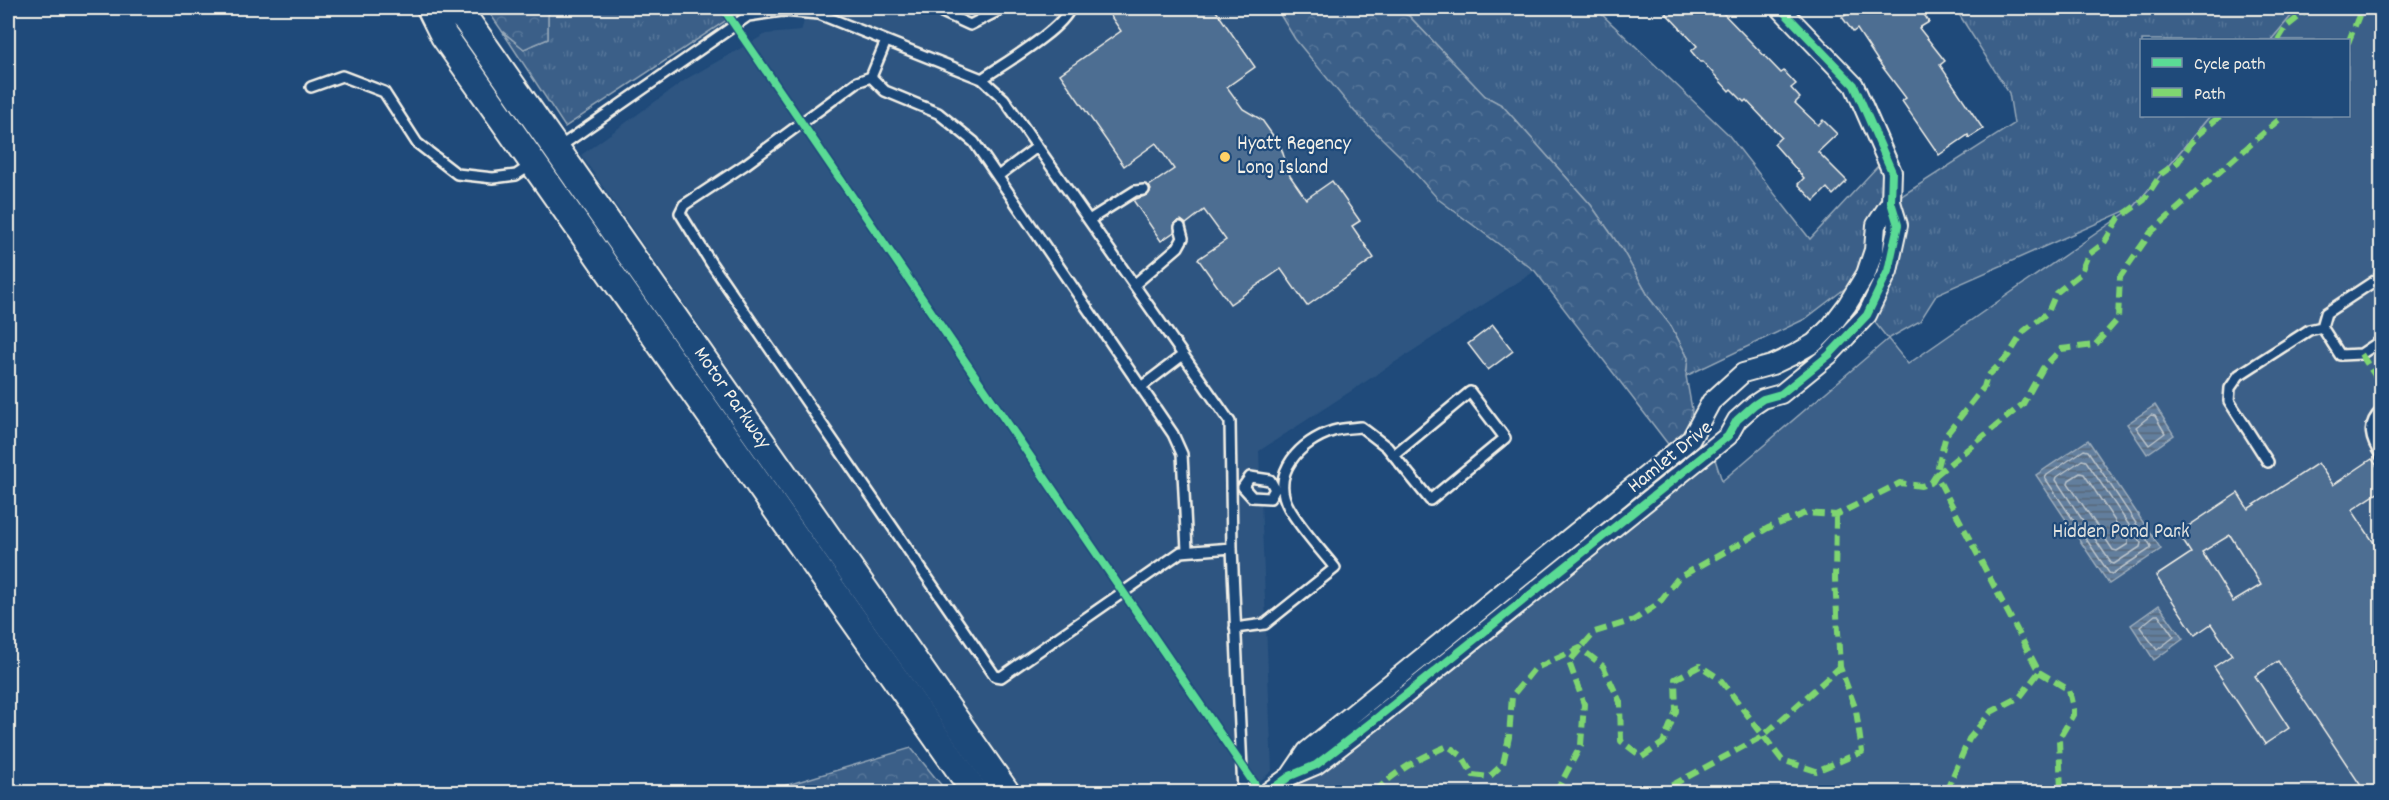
<svg xmlns="http://www.w3.org/2000/svg" width="2389" height="800" viewBox="0 0 2389 800" font-family="Dekko,sans-serif">
<style>
.built{fill:#2d5581}
.grass{fill:url(#grass-tufts);stroke:#97a8b8;stroke-width:1.5}
.forest{fill:url(#forest-crowns);stroke:#97a8b8;stroke-width:1.5}
.park{fill:#3a5f88;stroke:#97a8b8;stroke-width:1.5}
.water{fill:url(#water-rules);stroke:#9cacbb;stroke-width:1.5}
.lines{fill:none;stroke-linecap:round;stroke-linejoin:round}
.shore{stroke:#bac3ca;stroke-width:1.5}
.building{fill:#4d6e92;stroke:#f4f1e8;stroke-width:1.5;fill-rule:evenodd}
.service-casing{stroke:#f4f1e8;stroke-width:14}
.minor-casing{stroke:#f4f1e8;stroke-width:22}
.secondary-casing{stroke:#f4f1e8;stroke-width:30}
.service{stroke:#1f4a7a;stroke-width:9}
.minor{stroke:#1f4a7a;stroke-width:18}
.secondary{stroke:#1f4a7a;stroke-width:26}
.quiet{stroke:#7fd670;stroke-width:6;stroke-dasharray:12 6;stroke-linecap:butt}
.cycleway-casing{stroke:#1f4a7a;stroke-width:11}
.cycleway{stroke:#5adb95;stroke-width:8}
.poi-dot{fill:#ffd166;stroke:#1f4a7a;stroke-width:2}
.labels{text-anchor:middle;dominant-baseline:central;stroke-width:4.5;stroke-linejoin:round;paint-order:stroke}
.poi-label{font-size:21px;fill:#f4f1e8;stroke:#1f4a7a;text-anchor:start}
.street-label{font-size:21px;fill:#f4f1e8;stroke:#1f4a7a}
.park-label{font-size:21px;fill:#e1e2de;stroke:#1f4a7a}
</style>
<defs>
<pattern id="grass-tufts" width="24" height="20" patternUnits="userSpaceOnUse" patternTransform="scale(1.5)"><rect width="24" height="20" fill="#3a5f88"/><path d="M3 7l-1-3M5 7V3M7 7l1-3M15 17l-1-3M17 17v-4M19 17l1-3" fill="none" stroke="#577699"/></pattern>
<pattern id="forest-crowns" width="20" height="18" patternUnits="userSpaceOnUse" patternTransform="scale(1.5)"><rect width="20" height="18" fill="#3a5f88"/><path d="M2 6a3 3 0 1 1 6 0M12 15a3 3 0 1 1 6 0" fill="none" stroke="#577699"/></pattern>
<pattern id="water-rules" width="6" height="5" patternUnits="userSpaceOnUse" patternTransform="scale(1.5)"><rect width="6" height="5" fill="#627e9d"/><path d="M0 2.5h6" fill="none" stroke="#58687a"/></pattern>
</defs>
<rect width="100%" height="100%" fill="#1f4a7a"/>
<filter id="ink" filterUnits="userSpaceOnUse"><feTurbulence type="fractalNoise" baseFrequency=".0167" numOctaves="2"/><feDisplacementMap in="SourceGraphic" scale="12" xChannelSelector="R" yChannelSelector="G"/><feConvolveMatrix kernelMatrix="1 2 1 2 8 2 1 2 1" color-interpolation-filters="sRGB"/></filter>
<g filter="url(#ink)">
<!-- built -->
<path class="built" d="M808 8H1276L1295 39 1355 112 1399 155 1438 199 1535 271 1259 451 1272 771 1246 792H1022L581 155 688 78 766 34 801 31Z"/>
<!-- grass -->
<path class="grass" d="M550 8H745L565 127 502 31 524 49 548 39V16Z
M1390 8H1595L1727 133 1810 239 1889 154 1897 199 2014 124 2009 93 1955 8H2298L2271 40H2142V116H2210L2134 207 1937 294 1920 321 1888 339 1847 287 1805 319 1686 376 1688 358 1671 326 1650 299 1623 251 1591 205 1502 105 1485 96 1409 16Z"/>
<!-- forest -->
<path class="forest" d="M486 8H550L548 16V39L524 49 502 31Z
M1276 8H1390L1409 16 1485 96 1502 105 1591 205 1623 251 1650 299 1671 326 1688 358 1686 376 1692 409 1687 449 1668 444 1535 271 1438 199 1399 155 1355 112 1295 39Z
M911 748 947 792H764Z"/>
<!-- park -->
<path class="park" d="M2298 8H2381V792H1271L1712 450 1722 481 1888 339 1908 364 2134 207 2210 116H2348V40H2271Z"/>
<!-- water -->
<path class="water" d="M2155 405 2174 435 2147 454 2127 424Z
M2088 440 2161 549 2109 584 2036 475Z
M2159 605 2183 639 2154 660 2131 625Z"/>
<g class="lines">
<!-- shore -->
<path class="shore" d="M2151 415 2155 416 2165 433 2149 445 2136 427Z
M2084 450 2088 451 2151 546 2150 549 2112 574 2109 573 2045 478 2047 475Z
M2082 460 2086 461 2141 543 2140 547 2114 564 2111 563 2056 480 2057 477Z
M2080 473 2084 474 2128 541V544L2117 551 2113 550 2068 483 2069 480Z
M2155 615H2159L2174 637 2157 650 2140 627Z"/>
</g>
<!-- building -->
<path class="building" d="M1105 8H1214L1255 67 1227 87 1243 109 1262 120 1281 147 1290 176 1306 199 1332 181 1360 221 1352 226 1374 258 1307 306 1281 269 1230 304 1198 259 1226 240 1204 210 1186 224 1181 220 1176 222 1174 232 1161 241 1133 200 1148 195 1151 190 1149 186 1174 169 1156 143 1124 166 1060 74 1121 31Z
M1661 8H1718L1781 73 1784 71 1796 84 1791 88 1800 98 1795 103 1818 125 1823 120 1837 134 1818 152 1847 181 1833 195 1827 188 1814 201 1798 184 1804 178 1774 144 1781 137 1746 100 1744 102 1731 89 1729 91 1703 62H1700L1691 51 1697 46Z
M1841 8H1920L1929 22 1919 28 1945 61 1940 65 1983 129 1969 138 1968 135 1939 155 1902 101 1906 98 1878 61 1857 29 1853 32 1842 17 1846 15Z
M1493 325 1513 351 1488 370 1468 344Z
M2372 459 2382 473V490L2352 510 2382 555V792H2365L2278 661 2255 676 2289 728 2265 744 2214 667 2232 655 2211 624 2195 635 2156 576 2191 553 2178 533 2238 493 2248 509 2318 463 2333 485ZM2230 535 2261 585 2233 602 2202 552Z"/>
<g class="lines">
<defs>
<path id="service" d="M933 8 970 25 1004 8
M886 41 871 77 857 82 746 164 684 205 680 213 711 263 995 676 1001 677 1181 552 1232 548
M871 77 885 91 938 113 974 142 1173 434 1182 454 1187 550
M982 79C1003 64 1062 30 1070 8
M311 87 342 76 384 92 417 143 457 174 493 178 516 175 531 165
M558 148 748 16 782 11 819 14 982 79 1004 99 1230 422 1232 548 1243 792
M998 176 1037 147
M1089 220 1135 191 1144 190
M2382 276 2326 313 2322 327 2340 355 2361 354 2382 340
M1134 285 1178 247 1183 238 1180 227
M1141 387 1183 355
M2382 410C2365 425 2371 441 2382 457
M2268 462 2229 401 2230 388 2239 375 2309 330 2322 327
M1250 477 1270 480 1275 489 1270 498 1252 497 1243 487Z
M1235 628 1265 624 1335 568C1320 549 1301 529 1289 508 1269 473 1301 441 1333 431 1342 428 1352 428 1361 427L1387 447 1430 500 1505 438 1470 392 1394 455"/>
<path id="minor" d="M1290 776 1307 751 1691 439 1711 402 1743 373 1772 365 1793 355 1814 343 1831 326 1847 305 1866 274 1874 250 1876 225 1891 202
M1268 792 1290 776 1316 765 1373 721 1728 436 1737 420 1754 405 1763 399 1781 394 1829 355 1867 315 1888 271 1898 225 1891 202 1892 172 1854 85 1780 8"/>
<g id="secondary">
<path d="M430 8 444 36 975 792"/>
<path id="s1" d="M453 8 467 21 1006 792"/>
</g>
</defs>
<!-- service casing -->
<use href="#service" class="service-casing"/>
<!-- minor casing -->
<use href="#minor" class="minor-casing"/>
<!-- secondary casing -->
<use href="#secondary" class="secondary-casing"/>
<!-- service -->
<use href="#service" class="service"/>
<!-- minor -->
<use href="#minor" class="minor"/>
<!-- secondary -->
<use href="#secondary" class="secondary"/>
<!-- quiet -->
<path class="quiet" d="M2278 40 2286 27 2310 8
M2348 43 2362 8
M2361 354 2382 386
M2039 672 2069 690 2074 713 2059 739 2061 792
M1375 792C1395 771 1421 757 1448 746L1462 756 1473 775 1489 777 1503 764 1509 737 1512 696 1534 669 1580 648 1603 666 1620 702 1621 741 1642 757 1663 743 1676 711 1675 679 1700 666 1720 679 1782 760 1816 771 1862 752 1856 710 1840 667 1835 579 1836 515
M1554 792 1559 787 1581 745 1584 704 1569 662 1595 632 1634 620 1659 603 1678 578 1768 528 1806 513 1836 515 1900 483 1921 486 1931 483 1936 475 1946 435 1984 387 1987 377 2008 356 2024 331 2048 312 2056 293 2080 274 2088 255 2104 243 2119 218 2144 200 2161 174 2178 162 2195 137 2220 116
M1655 792 1667 788 1763 736 1840 667
M1946 792 1969 739 1991 712 2020 697 2039 672 1936 475 2023 404 2043 368 2061 349 2095 345 2118 319 2120 277 2151 232 2283 116"/>
<defs>
<path id="cycleway" d="M723 8 1260 792
M1268 792 1290 776 1316 765 1373 721 1728 436 1737 420 1754 405 1763 399 1781 394 1829 355 1867 315 1888 271 1898 225 1891 202 1892 172 1854 85 1780 8"/>
</defs>
<!-- cycleway casing -->
<use href="#cycleway" class="cycleway-casing"/>
<!-- cycleway -->
<use href="#cycleway" class="cycleway"/>
</g>
</g>
<!-- markers -->
<circle class="poi-dot" cx="1225" cy="157" r="6"/>
<g class="labels">
<!-- poi labels -->
<g class="poi-label">
<text x="1237" y="145">Hyatt Regency<tspan x="1237" dy="24">Long Island</tspan></text>
</g>
<!-- street labels -->
<g class="street-label">
<text stroke="none"><textPath href="#s1" startOffset="480">Motor Parkway</textPath></text>
<text transform="translate(1671 458) rotate(-39)">Hamlet Drive</text>
</g>
<!-- park labels -->
<g class="park-label">
<text x="2121" y="533">Hidden Pond Park</text>
</g>
</g>
<!-- margin -->
<rect width="2389" height="800" fill="none" stroke="#1f4a7a" stroke-width="30"/>
<rect x="15" y="15" width="2359" height="770" fill="none" stroke="#f4f1e8" stroke-width="2" filter="url(#ink)"/>
<!-- legend -->
<rect x="2140" y="39" width="210" height="78" fill="#1f4a7a" stroke="#748da6" stroke-width="1.5"/>
<rect x="2152" y="58" width="30" height="9" fill="#5adb95" stroke="#748da6" stroke-width="1.5"/>
<text x="2194" y="69" font-size="18" fill="#f4f1e8">Cycle path</text>
<rect x="2152" y="88" width="30" height="9" fill="#7fd670" stroke="#748da6" stroke-width="1.5"/>
<text x="2194" y="99" font-size="18" fill="#f4f1e8">Path</text>
</svg>
